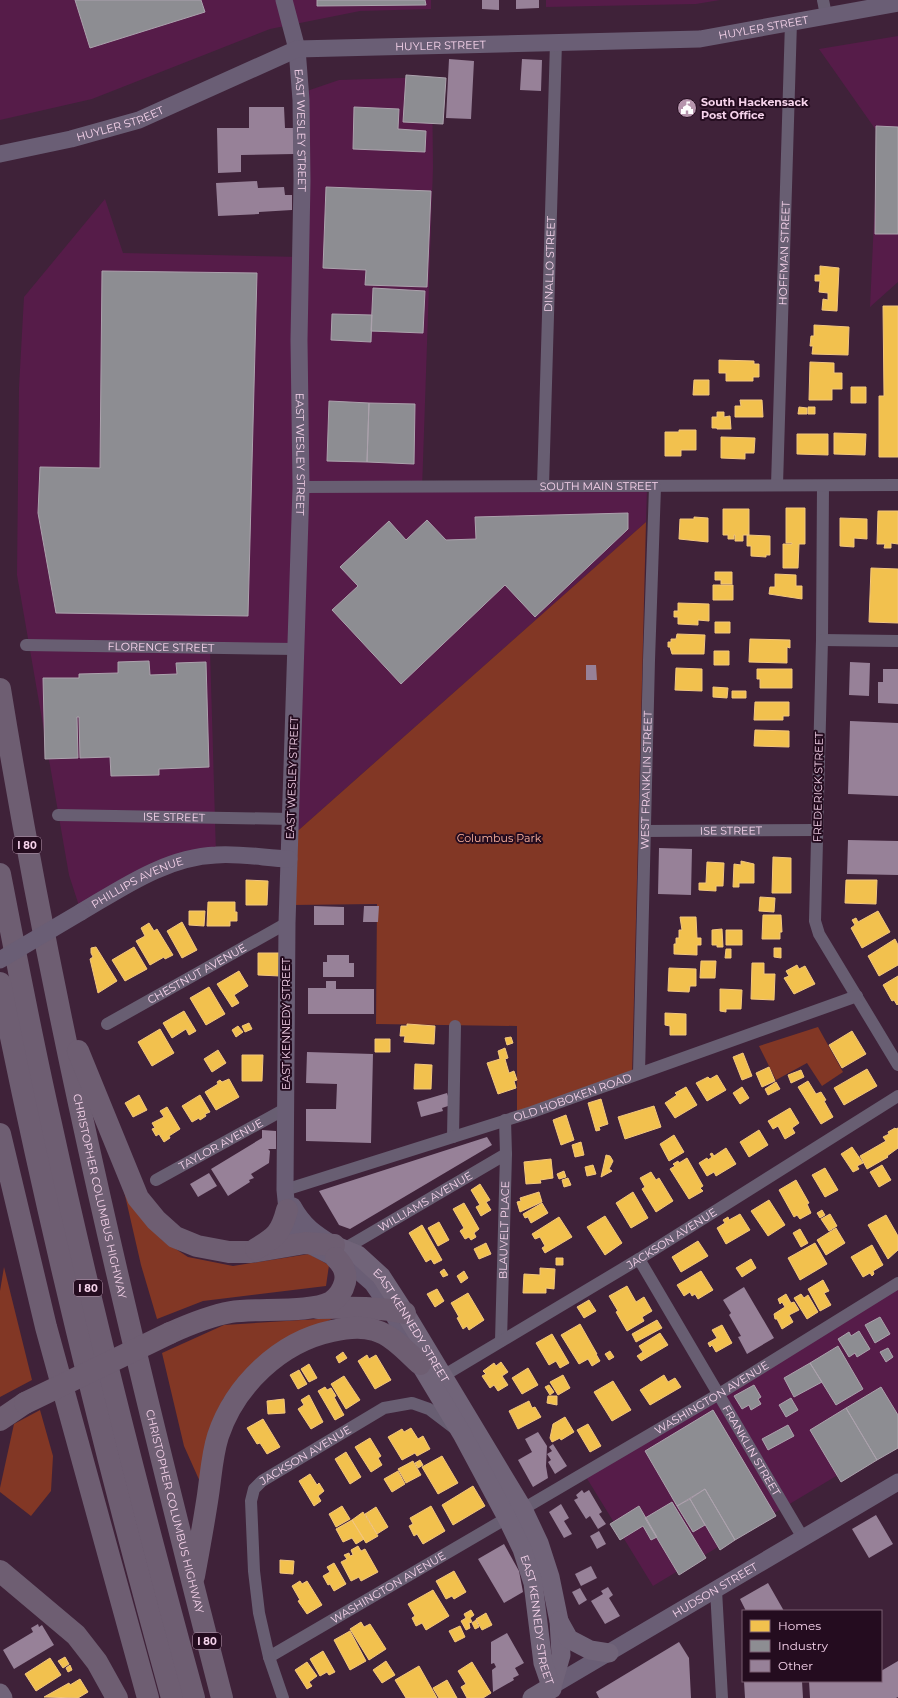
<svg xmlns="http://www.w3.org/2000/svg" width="898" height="1698" viewBox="0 0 898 1698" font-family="Montserrat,sans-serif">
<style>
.built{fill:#561c49}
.green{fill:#823725}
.homes{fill:#f2c14e;stroke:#f3c67d}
.industry{fill:#8d8d92;stroke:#aca2ad}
.building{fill:#978198}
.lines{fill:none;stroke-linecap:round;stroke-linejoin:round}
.street{stroke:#685e72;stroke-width:12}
.secondary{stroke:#6a5e75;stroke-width:17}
.primary{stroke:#716479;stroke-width:19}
.highway{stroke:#6e5e72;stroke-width:22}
.secondary-bridge{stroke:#6a5e75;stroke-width:17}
.highway-bridge{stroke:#6e5e72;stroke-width:22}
.labels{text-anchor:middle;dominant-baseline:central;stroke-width:4;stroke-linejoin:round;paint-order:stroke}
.shield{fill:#240c1f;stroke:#b797ae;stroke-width:1}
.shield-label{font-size:10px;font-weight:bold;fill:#f6d3eb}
.street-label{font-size:11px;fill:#f6d3eb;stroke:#240c1f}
.poi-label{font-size:11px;font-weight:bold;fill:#f6d3eb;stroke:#240c1f;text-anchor:start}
.park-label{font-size:11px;fill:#fdb39e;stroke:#240c1f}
</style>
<rect width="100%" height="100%" fill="#3f2239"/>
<!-- built -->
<path class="built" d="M0 0H431V9L360 11 270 29 92 99 0 120Z
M546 0H720L696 4 546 7Z
M898 36V282L870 307 878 133 819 49Z
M432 77 433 168 422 490H647L646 522 292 836 295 651 210 649 216 854 189 859 81 912 69 875 17 575 19 387 24 297 105 199 123 253 301 257 304 92 339 80Z
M898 1284V1439L653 1586 583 1472Z"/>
<!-- green -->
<path class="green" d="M646 522 632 1077 517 1115V1026L376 1024 377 904 291 905 292 836Z
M818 1027 843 1072 822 1086 807 1063 776 1080 759 1046Z
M124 1191 162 1240 188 1257 233 1266 309 1254 329 1265 326 1286 203 1301 157 1319 141 1265Z
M4 1267 32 1380 0 1397V1291Z
M334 1318 273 1346 223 1399 201 1484 184 1446 162 1353 224 1325Z
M40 1410 53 1456 51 1491 31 1516 0 1492V1488L14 1424Z"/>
<!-- homes -->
<path class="homes" d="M820 266 839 268 837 311 822 310 823 299 828 300V293L819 292 820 281H815V275H820Z
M883 306H898V457H879V396H884Z
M814 325 849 327 848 355 812 354 813 346H810L811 336H814Z
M719 360 754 361V364H759V377H753V381H726V373H719Z
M810 362 834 363V373H842V389H832V400H809Z
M694 380H709V395H693Z
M851 387H866V403H851Z
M740 400H762L763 417H735V406H741Z
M799 407 807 408V414H798Z
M808 407H815V414H808Z
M717 412H724V417L730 416 731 429H717V428H712V417H717Z
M679 430H696V450H681V456H665V432H679Z
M834 433 866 434 865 455 834 454Z
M797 434H828V455L797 454Z
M721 437 755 438 754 453H745V459L721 458Z
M786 508H805V544H799L798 568H783V544H792V543H786Z
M723 509H749V535H743V541H735V535H734V539H728V535H723Z
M878 511H898V544L891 543V548H884L885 544H877Z
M694 517 708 518V542L679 539 680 519H694Z
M840 518 867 519V539L854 538V547L840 546Z
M747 535 770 536V555H766V557L751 556V546H747Z
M871 568 898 569V623L869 622Z
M715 572H732V584H721V580H715Z
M775 574 796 575V586H802V599L769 594 770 587H775Z
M713 585H733V600H713Z
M678 603 709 604V621L698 620V625L678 624V617H674V611H678Z
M715 622H730V633H715Z
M677 634 705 635 704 654H672L670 647H668V642H671V639H676Z
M750 639 790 640V648L787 647V663L749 662Z
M714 651H729V665H714Z
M676 668 702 669V691L675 690Z
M757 669H792V688H760V679H757Z
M713 687 728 688 727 698 713 697Z
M732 691H746V698H732Z
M755 702H789V716H783V720H754Z
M755 730 789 731V747L754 746Z
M773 857 791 858V893H772Z
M741 861 754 864V883H739V887H733L734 864 741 865Z
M707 862 724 863 723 886H716V891L699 890V883H706Z
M246 880 268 881 267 905H246Z
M846 880H877L876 904 845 903Z
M760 897 775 898 774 912 759 911Z
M208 902H235V912H237V921H230V926H207Z
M189 911H205L204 926 189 925Z
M878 911 890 932 862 948 851 928 855 925 852 920 856 918 858 922Z
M763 915H781L782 932H780V939H762Z
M680 917H696L697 938H701V945H697V955L674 954V944H676V938H679V930H682Z
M182 922 197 950 182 958 167 931Z
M149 923 154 931 157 929 173 955 165 959 164 957 150 965 136 941 145 936 141 928Z
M722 929 723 947H717V945H712V930Z
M726 930H742V945H726Z
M895 939 898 945V965L879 976 868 956Z
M96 947 117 981 98 993 90 959 93 957 91 953V948Z
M134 947 147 969 125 981 112 960Z
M774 948H781V958L774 957Z
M726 949H731V958H725Z
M258 953H280V976L258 975Z
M701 961H716L715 978H700Z
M752 963H764V974H775L774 1000 751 999Z
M797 965 799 969 805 966 815 984 794 994 784 978 789 976 786 971Z
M669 968 696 969V986H690L689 992 668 991Z
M239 971 248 986 234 995 239 1003 232 1007 217 984Z
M898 976V1004L897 1005 894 1000 892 1001 883 985Z
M209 987 225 1014 206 1025 190 998Z
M720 989 742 990 741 1009H726V1012L720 1011Z
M184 1011 196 1031 189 1035 186 1029 172 1038 163 1023Z
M665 1013 686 1014V1035H670V1026L665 1025Z
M249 1023 252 1029 245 1032 242 1026Z
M407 1024 435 1026 434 1044 404 1042 405 1036H400L401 1026H407Z
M238 1026 243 1032 236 1037 232 1030Z
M160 1029 174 1053 152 1066 138 1042Z
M852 1031 866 1054 842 1068 829 1045Z
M511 1037 513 1043 507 1045 505 1038Z
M375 1039H390V1052H375Z
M505 1048 508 1058 505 1059 509 1073 514 1071 517 1080 514 1081 516 1088 498 1094 487 1063 500 1059 498 1051Z
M218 1050 226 1063 212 1072 204 1059Z
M743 1053 752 1076 742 1080 733 1057Z
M242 1055H263L262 1081H242Z
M415 1064 432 1065 431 1089H414Z
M769 1067 775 1081 762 1087 756 1073Z
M867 1069 877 1086 844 1105 834 1088Z
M801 1070 804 1077 791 1083 788 1075Z
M717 1075 726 1090 707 1101 696 1083 708 1077 710 1079Z
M229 1079 239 1097 216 1110 205 1092 218 1084 217 1082 220 1080 222 1082Z
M808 1081 816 1094 821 1092 826 1100 824 1101 833 1117 821 1124 798 1087Z
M776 1082 780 1089 768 1095 765 1089Z
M686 1087 697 1105 675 1118 665 1103 677 1095 675 1093Z
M742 1087 749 1098 740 1104 733 1093Z
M139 1095 147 1110 133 1117 125 1103Z
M200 1095 210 1112 205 1114 206 1116 200 1120 199 1118 192 1122 182 1106Z
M601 1099 608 1124 599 1127 600 1130 596 1131 588 1103Z
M654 1106 661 1127 625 1139 618 1117Z
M167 1107 180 1129 169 1136 170 1138 164 1142 159 1134 156 1136 152 1129 155 1128 152 1123 164 1117 160 1111Z
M790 1108 799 1123 792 1128 795 1133 785 1139 778 1126 773 1129 768 1121Z
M566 1115 574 1140 561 1145 553 1120Z
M895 1128 896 1129 898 1128V1148L887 1156 888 1157 867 1169 860 1156 886 1141 883 1137 889 1134 888 1132Z
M759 1130 768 1145 749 1157 740 1142Z
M674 1135 684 1152 669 1161 660 1144Z
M581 1142 584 1155 575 1157 572 1145Z
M852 1147 863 1163 857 1166 859 1169 853 1172 841 1154Z
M726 1148 736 1164 716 1176 714 1172 707 1176 699 1163 707 1158 708 1160 712 1157 710 1154 712 1153 714 1156Z
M606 1155 610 1156 613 1161 609 1169 612 1171 601 1177Z
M687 1158 703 1186 700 1188 703 1191 689 1199 670 1169 675 1166 673 1164 678 1161 679 1163Z
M551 1159 553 1178 540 1180 541 1183 526 1184 524 1162Z
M593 1165 596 1174 587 1176 585 1167Z
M882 1165 891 1180 879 1187 870 1172Z
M825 1168 838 1190 825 1197 812 1175Z
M564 1171 566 1177 559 1179 557 1174Z
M651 1172 656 1180 659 1178 673 1201 656 1212 642 1189 645 1187 640 1178Z
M568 1178 571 1185 564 1187 562 1180Z
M796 1180 809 1203 807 1204 811 1213 800 1219 797 1215 794 1217 779 1190Z
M480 1184 490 1200 486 1202 491 1210 481 1216 476 1207 480 1205 471 1190Z
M539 1192 542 1202 520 1212 517 1202 521 1201 520 1198Z
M633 1192 648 1218 631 1228 616 1203Z
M769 1200 785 1225 768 1236 751 1211Z
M464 1203 479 1229 474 1233 476 1237 471 1240 469 1237 465 1239 460 1231 464 1228 453 1209Z
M542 1203 548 1213 531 1223 528 1217 525 1218 523 1214Z
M822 1210 825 1215 820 1218 817 1213Z
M740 1214 750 1230 726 1244 717 1228 725 1223 723 1220 728 1217 729 1220Z
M830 1214 837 1226 829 1231 821 1219Z
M886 1215 898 1236V1250L888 1259 868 1225Z
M605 1216 622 1243 605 1255 587 1227Z
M559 1217 572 1237 545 1253 542 1248 545 1246 540 1237 535 1239 532 1234Z
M439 1222 449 1240 438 1246 428 1228Z
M422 1225 442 1260 434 1264 431 1259 426 1262 409 1233Z
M836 1228 845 1243 826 1255 817 1240Z
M800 1229 808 1243 801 1247 793 1233Z
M698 1241 708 1256 681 1272 672 1257Z
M486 1243 491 1254 479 1259 474 1249Z
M815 1243 827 1264 800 1280 788 1258Z
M872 1245 883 1265 873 1271 874 1274 872 1276 870 1273 863 1277 851 1257Z
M556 1258H563V1265H556Z
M751 1259 756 1268 742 1277 736 1268Z
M540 1268 555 1269 554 1289 546 1288V1293H523L524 1274 540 1275Z
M444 1269 448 1275 443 1277 440 1272Z
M464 1271 468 1278 461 1283 457 1276Z
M701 1271 713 1290 698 1299 695 1294 692 1296 690 1292 684 1296 677 1285Z
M823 1280 829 1291 824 1293 831 1305 820 1311 808 1289Z
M627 1286 636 1302 644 1297 652 1311 642 1317 644 1321 627 1331 616 1312 618 1311 609 1296Z
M437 1289 444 1301 435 1307 427 1294Z
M468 1293 484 1320 469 1330 467 1326 463 1329 457 1318 459 1317 451 1303Z
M786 1294 791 1303 794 1302 799 1310 789 1315 793 1322 782 1329 777 1319H775L774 1314 785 1307 782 1302 780 1304 778 1299Z
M801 1294 804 1298 808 1295 818 1312 807 1319 794 1298Z
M589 1300 596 1311 584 1318 577 1307Z
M657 1320 662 1328 636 1342 632 1334Z
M580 1324 597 1354H596L600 1361 592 1366 588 1359 579 1364 561 1335Z
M722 1325 732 1343 716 1352 712 1345 710 1347 708 1343 717 1338 712 1330Z
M660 1333 668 1345 641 1361 637 1356 643 1352 639 1346Z
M552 1334 569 1363 560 1368 556 1361 549 1365 536 1343Z
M610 1351 614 1357 609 1360 605 1354Z
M343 1352 347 1358 339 1363 336 1357Z
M367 1355 369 1359 376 1355 391 1380 375 1389 358 1361Z
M501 1362 508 1372 502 1376 508 1385 498 1391 494 1385 490 1388 482 1376 486 1374 483 1371 494 1363 496 1366Z
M309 1364 317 1378 309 1382 301 1369Z
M528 1368 538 1385 522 1394 512 1378Z
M299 1370 307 1384 298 1389 290 1375Z
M563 1375 570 1388 558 1395 550 1382Z
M664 1375 668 1382 675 1378 681 1387 650 1405 640 1390Z
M344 1376 360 1400 346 1409 331 1384Z
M613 1381 631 1410 612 1421 594 1392Z
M549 1385 554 1392 550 1395 545 1387Z
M325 1387 327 1390 331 1388 336 1396 334 1397 344 1415 335 1420 318 1391Z
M309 1395 323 1422 311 1429 298 1409 304 1405 301 1400Z
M548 1396H557V1405L547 1403Z
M284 1399 285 1413 268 1414 267 1401Z
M529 1401 532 1408 535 1407 541 1417 518 1429 509 1411Z
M565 1417 574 1432 561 1440 560 1438 552 1442 550 1438 553 1424Z
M263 1419 280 1447 267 1454 260 1443 257 1444 247 1428Z
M588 1424 601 1446 590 1452 577 1430Z
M411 1428 418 1439 423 1436 430 1449 417 1456 415 1453 402 1460 388 1437 402 1429 404 1432Z
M370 1438 381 1456 378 1458 382 1465 371 1472 355 1447Z
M346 1452 361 1477 350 1484 335 1459Z
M442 1456 458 1483 438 1494 422 1467Z
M420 1460 423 1465 418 1468 415 1463Z
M413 1461 421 1475 406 1483 398 1469Z
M398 1471 405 1484 392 1492 384 1479Z
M310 1474 317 1485 319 1483 324 1491 318 1496 321 1501 314 1506 299 1481Z
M473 1486 485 1506 453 1525 442 1505Z
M342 1506 350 1519 336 1527 329 1514Z
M431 1506 445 1531 423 1544 417 1534 414 1536 409 1526 413 1524 410 1518Z
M376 1507 388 1527 377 1534 365 1514Z
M363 1512 378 1536 366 1543 352 1520Z
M352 1520 364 1539 356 1544 352 1538 343 1542 336 1529Z
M358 1546 361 1551 365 1549 378 1572 361 1581 359 1577 351 1581 341 1562 347 1559 344 1555 349 1553 350 1556 353 1555 351 1550Z
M280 1560 294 1561 293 1574 280 1573Z
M334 1563 346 1584 334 1591 330 1584 328 1585 323 1576 330 1572 327 1567Z
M454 1571 466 1592 454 1599 452 1596 446 1599 436 1581Z
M300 1581 302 1584 307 1581 322 1605 307 1614 298 1601 300 1600 292 1586Z
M433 1590 449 1616 426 1630 422 1623 416 1626 412 1618 415 1616 408 1604Z
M471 1610 474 1615 470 1618 472 1622 469 1623 470 1628 466 1630 461 1621 466 1618 464 1614Z
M486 1613 492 1625 482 1630 476 1619Z
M476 1620 479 1627 475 1629 472 1623Z
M361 1622 364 1627 370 1624 386 1649 369 1660 350 1629Z
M460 1626 465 1637 455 1642 449 1631Z
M350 1631 366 1661 350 1670 334 1640Z
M323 1651 335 1672 329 1675 327 1672 320 1676 310 1659Z
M65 1657 69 1664 63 1668 58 1661Z
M50 1658 61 1675 36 1691 25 1674Z
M386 1661 395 1675 382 1683 373 1670Z
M307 1662 317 1676 309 1682 312 1686 307 1689 295 1670Z
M472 1662 491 1693 483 1698H467L461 1687 466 1684 458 1671Z
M70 1665 72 1670 68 1672 66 1668Z
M419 1666 437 1698H406L395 1680Z
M80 1679 88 1692 78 1698 44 1697 69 1683 70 1685Z
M447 1680 457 1698H439L433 1688Z"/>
<!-- industry -->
<path class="industry" d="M75 0H201L205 12 90 48Z
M317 0H425L426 5 317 6Z
M406 75 446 78 443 124 403 122Z
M354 107 399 109 398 129 426 131 425 152 353 149Z
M876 126 898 127V234H875Z
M326 187 431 191 427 287 365 285 366 270 323 268Z
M102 271 257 273 248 616 56 613 38 513 40 467 100 468Z
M373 288 425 291 423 333 371 331Z
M332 314 372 315 371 342 331 340Z
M329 401 369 403 367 462 327 461Z
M369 403 415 404 414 464 367 462Z
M628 513V529L535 617 505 585 401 684 332 610 358 586 340 567 389 521 406 540 427 520 446 540 476 539 475 517Z
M149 661 150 675 177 674 176 663 206 662 209 767 159 769V775L111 776 110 757 80 758 79 717H77L78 758 45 759 43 678H79V674L118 673V662Z
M880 1317 890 1334 875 1343 865 1325Z
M859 1331 870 1349 857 1357 855 1353 849 1357 838 1339 849 1332 851 1336Z
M838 1346 863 1389 836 1405 810 1363Z
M888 1348 893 1357 886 1362 880 1352Z
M810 1363 822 1382 794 1397 784 1378Z
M754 1385 761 1397 758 1399 761 1404 751 1410 749 1405 742 1409 734 1396Z
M881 1387 898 1415V1448L877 1460 846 1408Z
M791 1398 798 1410 786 1417 779 1405Z
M846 1408 877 1460 841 1482 810 1430Z
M713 1410 776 1516 735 1540 705 1489 677 1506 645 1451Z
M788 1425 794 1436 768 1450 762 1439Z
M705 1489 735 1540 720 1550 690 1499Z
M690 1499 705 1525 693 1532 677 1506Z
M672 1502 706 1558 679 1575 645 1518Z
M639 1506 657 1537 651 1540 643 1526 620 1540 610 1524Z"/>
<!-- building -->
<path class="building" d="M482 0H499V10L482 9Z
M516 0H539V8L516 9Z
M449 59 474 61 471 119 446 118Z
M522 59 542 60 541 91 520 90Z
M249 107H284L285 128H293L294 154 241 155V172L218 173 217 128H249Z
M257 181 258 188 284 187 285 195H292V210L259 212V214L218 216 216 183Z
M850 662 870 663 869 696 849 695Z
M586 665H596L597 680H586Z
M883 669H898V704L878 703V682H883Z
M850 721 898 723V796L848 794Z
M848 840 898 841V875L847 874Z
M659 848 692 849 691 895 658 894Z
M314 906 344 907V925H314Z
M364 906H379L378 922H363Z
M327 955H349V963H354V977H323V962H327Z
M326 981H336V989H374V1014H308V988H326Z
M307 1052 373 1054 371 1143 306 1141V1109H336L337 1084 306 1083Z
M447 1093 451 1105 442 1108 443 1111 421 1117 417 1102Z
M262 1130 276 1131V1149H268L270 1151 269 1163 251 1174 254 1178 249 1180 250 1182 228 1196 211 1169 262 1138Z
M487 1137 492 1145 350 1229 339 1225 319 1191Z
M209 1173 217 1186 198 1197 190 1184Z
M744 1287 774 1338 747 1354 738 1337 741 1336 729 1315 731 1313 723 1300Z
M538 1432 547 1446 546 1466 548 1478 533 1487 518 1460 532 1452 525 1439Z
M553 1444 567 1466 555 1474 548 1462 551 1460 547 1454 552 1451 549 1447Z
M582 1490 584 1493 589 1490 602 1512 599 1514 606 1524 598 1529 590 1516 586 1519 574 1500 578 1498 576 1495Z
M561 1504 569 1518 564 1521 572 1534 564 1538 549 1512Z
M876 1515 893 1544 869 1558 852 1529Z
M599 1531 606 1544 597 1549 590 1536Z
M504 1544 519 1571 523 1592 504 1603 478 1559Z
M591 1566 597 1578 581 1586 575 1574Z
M768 1583 784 1611H746L740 1599Z
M608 1587 613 1595 609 1598 620 1616 605 1624 591 1601 603 1594 601 1591Z
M580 1588 587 1600 579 1605 572 1592Z
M38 1624 39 1627 42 1625 54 1645 14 1669 3 1650 33 1632 31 1628Z
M507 1633 524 1663 515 1668 519 1675 513 1678 514 1680 493 1692 492 1670 496 1667 494 1663 491 1664V1642Z
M679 1642 689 1658 691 1698H599L596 1692Z
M898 1661V1697L896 1698H810L809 1681H881V1671Z
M744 1681H802L803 1698H745Z"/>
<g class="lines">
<!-- street -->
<g class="street">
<path d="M823 0 826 15"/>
<path id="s1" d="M777 485 791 22"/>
<path id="s2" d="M543 486 556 42"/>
<path d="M823 486 822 640 815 921 819 934 898 1065"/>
<path id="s3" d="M301 487 898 485"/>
<path d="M822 640 898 641"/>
<path id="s4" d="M26 645 296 649"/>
<path id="s5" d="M58 815 291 819"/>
<path id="s6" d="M645 831 816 830"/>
<path id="s7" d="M107 1024 287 923"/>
<path id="s8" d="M639 1073 649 660 655 487"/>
<path d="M453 1137 455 1026"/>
<path id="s9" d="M156 1180 285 1109"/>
<path id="s10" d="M285 1190 532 1112 857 996"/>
<path id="s11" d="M344 1249 506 1154"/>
<path id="s12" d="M639 1259 803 1538"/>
<path id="s13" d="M501 1341 506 1154 505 1120"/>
<path id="s14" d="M443 1376 639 1259 898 1096"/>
<path id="s15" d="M523 1509 719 1394 898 1283"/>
<path d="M716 1590 722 1698"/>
<path id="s16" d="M269 1657 507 1518"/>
<path id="s17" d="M283 1698 269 1657 259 1613 254 1571 251 1501 254 1489 262 1481 384 1408 412 1403 429 1409 454 1428"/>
</g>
<!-- secondary -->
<g class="secondary">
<path id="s18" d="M284 0 297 49 301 100 302 181 299 340 301 487 287 923 285 1190 287 1210 293 1227 305 1243 356 1269 372 1283 390 1309 416 1356"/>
<path id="s19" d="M0 154 71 139 139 120 297 49 700 39 898 3"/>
<path id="s20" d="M81 912C122 888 166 857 216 855 238 853 266 858 289 859"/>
<path d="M293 1206C304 1226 315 1233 334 1245"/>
<path id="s21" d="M552 1686 898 1482"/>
</g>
<!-- primary -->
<g class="primary">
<path id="s22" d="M334 1245 358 1255 381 1276 405 1313 523 1509 539 1543 550 1577 559 1621 561 1655 552 1686"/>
<path id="s23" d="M420 1364 462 1434 507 1518 522 1549 533 1583 543 1663 552 1689"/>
<path d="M559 1621 569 1639 590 1650 609 1653"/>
<path d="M0 1693 3 1698"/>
<path d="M532 1698 552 1686"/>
</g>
<!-- highway -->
<g class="highway">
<path id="s24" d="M0 689C55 1029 136 1364 222 1698"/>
<path d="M0 874C16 957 32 1041 51 1124 93 1317 142 1508 194 1698"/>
<path d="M0 983C48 1224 107 1462 172 1698"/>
<path d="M78 1051 138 1198 156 1220 175 1237 197 1246 229 1252H251L305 1243 334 1245"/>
<path d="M0 1134 46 1327 148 1698"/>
<path d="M256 1249C276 1237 281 1233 287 1210"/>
<path d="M318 1308C347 1308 377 1306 405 1313"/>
<path d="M170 1333C190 1324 209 1316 231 1312 256 1308 312 1313 331 1302 339 1297 343 1290 345 1282 347 1272 343 1265 336 1258"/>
<path d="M0 1420 25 1403"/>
<path d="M0 1571 76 1635 97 1662 117 1698"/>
<path d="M194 1576C199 1549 204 1522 208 1495 211 1475 212 1455 218 1436 235 1385 280 1342 332 1331 345 1328 361 1326 374 1330 392 1335 406 1351 420 1364"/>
</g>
<!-- secondary-bridge -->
<path class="secondary-bridge" d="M0 960 81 912"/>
<!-- highway-bridge -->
<path class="highway-bridge" d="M25 1403 170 1333"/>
</g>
<!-- icons -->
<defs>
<symbol id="civic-disc" viewBox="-11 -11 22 22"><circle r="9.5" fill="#b695ad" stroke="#240c1f"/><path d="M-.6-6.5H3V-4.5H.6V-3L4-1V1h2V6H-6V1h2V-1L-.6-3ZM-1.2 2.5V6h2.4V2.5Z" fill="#fff"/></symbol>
</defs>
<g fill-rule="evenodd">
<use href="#civic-disc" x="676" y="97" width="22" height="22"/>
</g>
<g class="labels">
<!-- shield labels -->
<g class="shield">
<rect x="13" y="837" width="28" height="16" rx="3"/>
<rect x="74" y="1280" width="28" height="16" rx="3"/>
<rect x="193" y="1633" width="28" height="16" rx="3"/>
</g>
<g class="shield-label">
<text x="27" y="845">I 80</text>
<text x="88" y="1288">I 80</text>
<text x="207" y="1641">I 80</text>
</g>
<!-- street labels -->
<g class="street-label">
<text stroke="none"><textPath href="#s19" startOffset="784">HUYLER STREET</textPath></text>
<text stroke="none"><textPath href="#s19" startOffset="460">HUYLER STREET</textPath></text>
<text stroke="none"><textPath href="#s19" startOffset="124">HUYLER STREET</textPath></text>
<text stroke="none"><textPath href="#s18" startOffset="132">EAST WESLEY STREET</textPath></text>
<text stroke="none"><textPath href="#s1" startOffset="232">HOFFMAN STREET</textPath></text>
<text stroke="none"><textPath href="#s2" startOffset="222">DINALLO STREET</textPath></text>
<text stroke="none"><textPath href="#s18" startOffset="456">EAST WESLEY STREET</textPath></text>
<text stroke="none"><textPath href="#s3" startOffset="298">SOUTH MAIN STREET</textPath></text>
<text stroke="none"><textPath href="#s4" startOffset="135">FLORENCE STREET</textPath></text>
<text transform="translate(292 778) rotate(-88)">EAST WESLEY STREET</text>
<text stroke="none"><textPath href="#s8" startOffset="293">WEST FRANKLIN STREET</textPath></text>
<text transform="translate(818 787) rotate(-89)">FREDERICK STREET</text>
<text stroke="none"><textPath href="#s5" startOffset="116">ISE STREET</textPath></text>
<text stroke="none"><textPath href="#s6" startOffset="86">ISE STREET</textPath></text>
<text stroke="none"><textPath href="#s20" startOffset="64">PHILLIPS AVENUE</textPath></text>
<text stroke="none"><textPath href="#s7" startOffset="103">CHESTNUT AVENUE</textPath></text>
<text transform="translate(286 1024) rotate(-90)">EAST KENNEDY STREET</text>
<text stroke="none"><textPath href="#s10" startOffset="302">OLD HOBOKEN ROAD</textPath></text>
<text stroke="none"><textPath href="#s9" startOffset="74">TAYLOR AVENUE</textPath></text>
<text stroke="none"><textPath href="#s24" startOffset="517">CHRISTOPHER COLUMBUS HIGHWAY</textPath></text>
<text stroke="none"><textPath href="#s11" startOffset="94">WILLIAMS AVENUE</textPath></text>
<text stroke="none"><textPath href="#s13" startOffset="111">BLAUVELT PLACE</textPath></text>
<text stroke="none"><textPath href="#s14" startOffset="267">JACKSON AVENUE</textPath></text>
<text stroke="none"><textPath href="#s22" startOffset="115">EAST KENNEDY STREET</textPath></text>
<text stroke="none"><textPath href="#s15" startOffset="219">WASHINGTON AVENUE</textPath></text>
<text stroke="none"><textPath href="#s12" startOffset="222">FRANKLIN STREET</textPath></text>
<text stroke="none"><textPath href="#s17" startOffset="275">JACKSON AVENUE</textPath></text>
<text stroke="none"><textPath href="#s24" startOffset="841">CHRISTOPHER COLUMBUS HIGHWAY</textPath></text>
<text stroke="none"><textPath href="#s16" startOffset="138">WASHINGTON AVENUE</textPath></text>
<text stroke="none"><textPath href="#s21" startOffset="189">HUDSON STREET</textPath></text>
<text stroke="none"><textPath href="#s23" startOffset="284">EAST KENNEDY STREET</textPath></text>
</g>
<!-- poi labels -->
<g class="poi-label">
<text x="701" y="102">South Hackensack<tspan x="701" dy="13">Post Office</tspan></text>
</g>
<!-- park labels -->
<g class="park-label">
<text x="499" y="838">Columbus Park</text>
</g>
</g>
<!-- legend -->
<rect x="742" y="1610" width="140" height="72" fill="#240c1f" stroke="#785c71"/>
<rect x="750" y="1620" width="20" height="12" fill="#f2c14e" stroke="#785c71"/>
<text x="778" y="1630" font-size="12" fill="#f6d3eb">Homes</text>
<rect x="750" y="1640" width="20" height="12" fill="#8d8d92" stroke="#785c71"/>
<text x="778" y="1650" font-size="12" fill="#f6d3eb">Industry</text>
<rect x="750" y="1660" width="20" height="12" fill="#978198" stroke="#785c71"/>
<text x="778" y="1670" font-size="12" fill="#f6d3eb">Other</text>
</svg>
